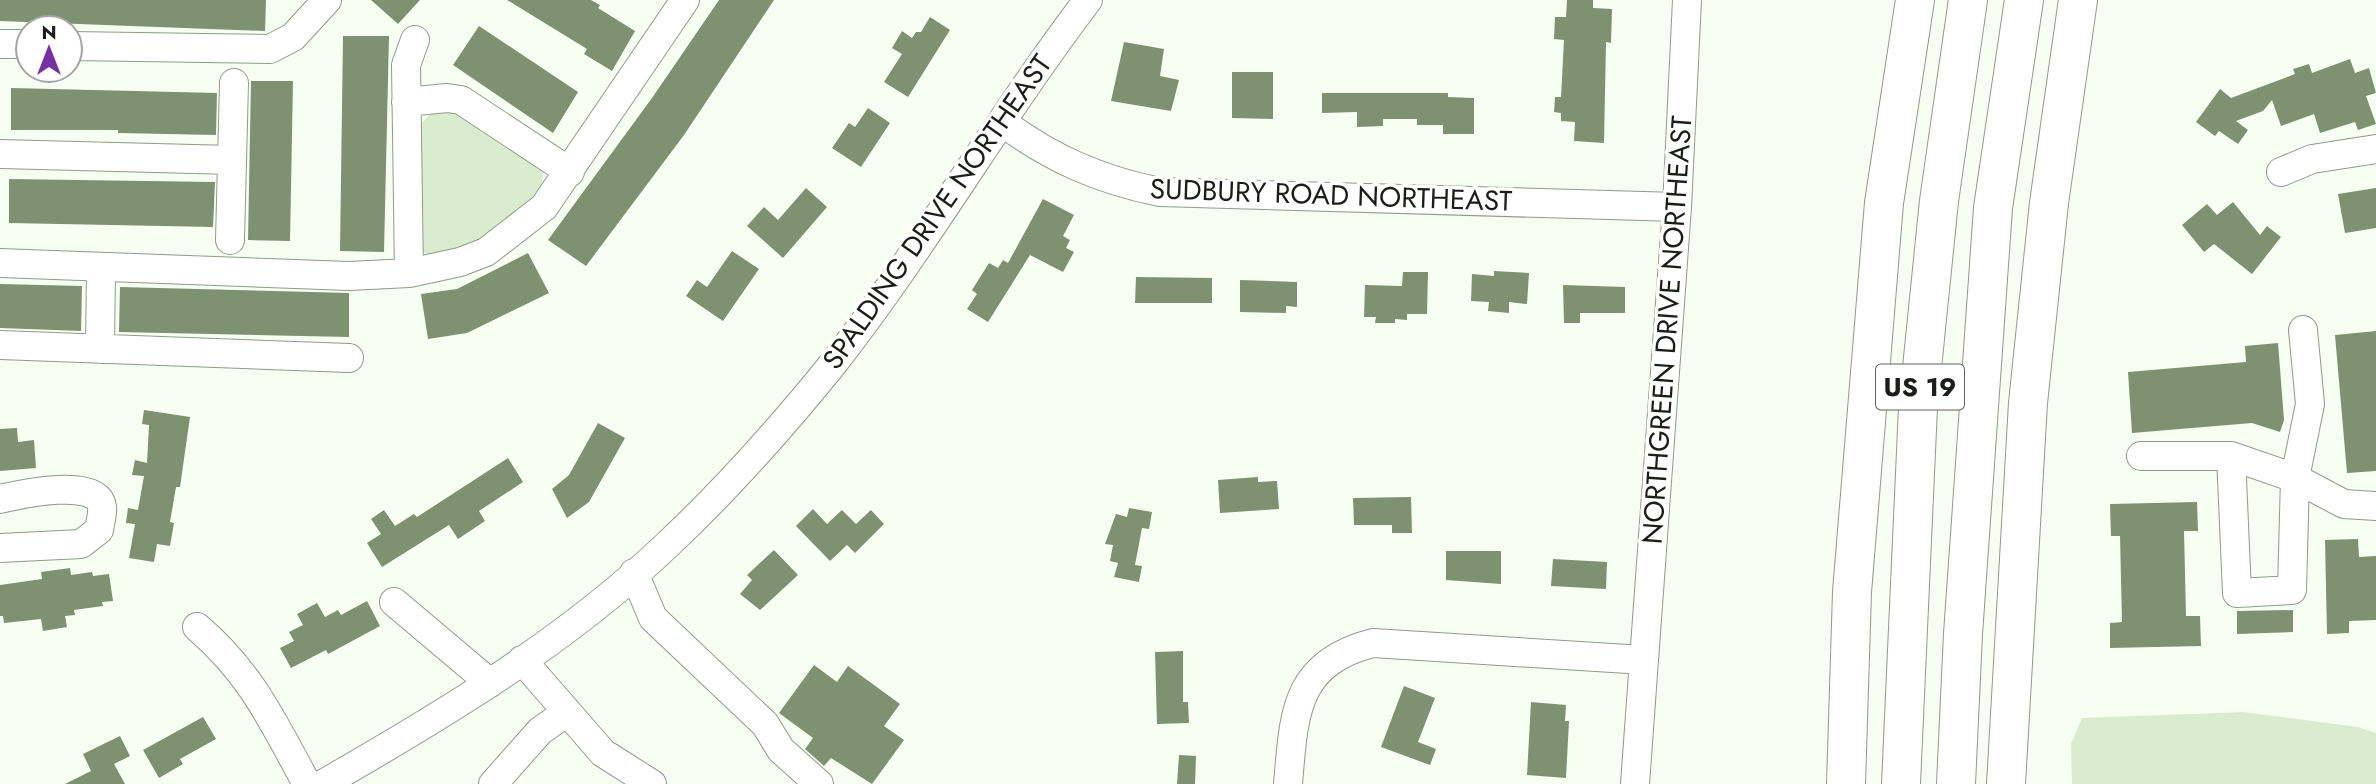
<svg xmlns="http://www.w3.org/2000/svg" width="2376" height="784" viewBox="0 0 2376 784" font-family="Jost,sans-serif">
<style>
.green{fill:#daecce}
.building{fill:#7e9171}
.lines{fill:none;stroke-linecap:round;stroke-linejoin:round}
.minor-casing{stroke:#909a8a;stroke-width:30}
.highway-casing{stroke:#909a8a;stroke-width:40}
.minor{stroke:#fff;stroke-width:28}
.highway{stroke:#fff;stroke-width:38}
.labels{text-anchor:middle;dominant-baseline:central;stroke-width:7;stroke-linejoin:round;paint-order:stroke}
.shield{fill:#fff;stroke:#5f625d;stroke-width:2}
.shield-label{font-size:26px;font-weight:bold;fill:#1a1e18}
.street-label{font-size:28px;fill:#1a1e18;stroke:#fff}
</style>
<rect width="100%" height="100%" fill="#f6fff1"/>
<!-- green -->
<path class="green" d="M435 109 463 112 542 168C543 178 543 186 537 195 519 220 449 273 420 250V125Z
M2243 712 2358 727 2376 733V784H2072L2071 744 2082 718Z"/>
<!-- building -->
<path class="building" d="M0 0H266L265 31 0 21Z
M371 0H420L398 24Z
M507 0H591L600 5 598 8 635 31 612 71 584 54 587 49Z
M719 0H774L684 135 586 266 548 240 652 98Z
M1567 0H1593V8L1612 9 1611 43 1606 42 1604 143 1574 141 1575 122 1561 121V113L1554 112 1555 97H1561L1564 40 1554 39 1555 17H1566Z
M930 17 950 30 908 97 884 82 902 54 892 48 902 31 912 38 916 32H921Z
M479 26 578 92 553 133 453 65Z
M343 36H389L384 252 340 251Z
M1124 42 1164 49 1160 76 1179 80 1171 111 1111 101Z
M2350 59 2355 73 2369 68 2376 93 2366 96 2376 124 2358 130 2355 122 2320 133 2314 114 2281 126 2272 100 2263 111 2236 121 2248 130 2238 144 2219 131 2215 136 2196 122 2220 89 2231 98 2295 74 2293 69 2309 64 2312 73Z
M1232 72H1273V119L1232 118Z
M251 81H293L290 241 248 240Z
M11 88 217 93 216 135 118 133V130H11Z
M1322 93H1448V97L1474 98V134H1443V125H1417V119H1383V126L1357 127V112L1322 113Z
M868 108 890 123 861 167 832 148 849 123 855 127Z
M9 179 215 182 213 227 9 223Z
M806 188 827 207 783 258 747 226 764 207 778 220Z
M2376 188V228L2345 233 2338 194Z
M1043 199 1074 215 1063 236 1070 240 1066 248 1074 252 1063 272 1030 255 988 322 967 309 977 294 972 290 989 263 998 268 1003 260 1008 263Z
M2233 202 2260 235 2267 226 2281 237 2252 274 2214 244 2204 252 2182 225 2207 204 2217 215Z
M732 251 759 269 723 321 686 296 697 280 707 287Z
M528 253 549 293 467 333 428 339 421 294 457 289Z
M1494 271 1529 273 1527 304 1509 302V313L1488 311 1489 302 1471 301 1472 274 1494 276Z
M1403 272H1428L1427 314H1407V320L1395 319V323H1375L1376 317H1364L1365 285 1402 286Z
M1136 277 1212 278V303H1135Z
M1240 280 1297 282V307L1286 306V313L1240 312Z
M0 284 82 286 81 331 0 328Z
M1563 285 1625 287V313H1580V323H1564Z
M120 287 349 293V337L119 332Z
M2376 331V471L2347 473 2335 335Z
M2278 343 2284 420 2280 432 2252 423 2132 433 2128 372 2246 362 2245 346Z
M144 410 190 417 180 487H176L170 522 174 523 170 546 157 544 154 562 129 558 135 524 126 523 128 508 138 510 144 476 132 475 135 460 147 463 149 425 142 424Z
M598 423 625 438 589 502 567 518 552 489 569 475Z
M17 428 18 442 34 440 36 468 0 471V429Z
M508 458 523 482 479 511 485 521 458 539 449 525 382 567 367 543 381 534 371 519 384 510 395 526 414 514 417 517Z
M1258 477V482L1277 481 1279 509 1220 513 1218 480Z
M1411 497 1412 533H1392V525H1354L1353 498Z
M2197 502 2198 531H2184L2186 616H2200L2201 646 2110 648V623L2122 622 2120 536H2111L2110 504Z
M1129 508 1152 512 1149 529 1142 528 1135 565 1142 566 1139 582 1114 577 1118 563 1110 561 1113 545 1105 544 1116 514 1127 517Z
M813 509 827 524 842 510 856 524 871 510 884 524 855 553 847 545 830 561 796 526Z
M2358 539 2359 557 2376 556V620L2349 621V633L2327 634 2325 540Z
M774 550 798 575 760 610 740 594 752 580 747 575Z
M1446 551H1501V584L1446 580Z
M1553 559 1607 562 1606 589 1551 586Z
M70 568 71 575 92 572 93 576 109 574 113 601 102 602 103 606 74 610 75 615 65 616 67 627 43 631 41 619 4 623 3 616H0V585L42 579 41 572Z
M367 601 380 626 328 654 326 650 291 668 280 648 294 641 289 632 303 625 297 614 317 603 325 617 338 610 341 615Z
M2293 610V632L2237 634V611Z
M1183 651V702H1188L1189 723 1157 724 1155 652Z
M814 665 837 682 848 666 900 704 884 726 904 740 872 784 831 758 824 766 805 749 813 738 779 713Z
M1404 686 1435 698 1418 742 1436 749 1430 765 1381 747Z
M1531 702 1566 705 1565 721H1569L1566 778 1527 775Z
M203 717 216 739 180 759 183 764 159 778 143 750Z
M120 736 130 756 114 764 125 784H65L91 771 83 754Z
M1179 755 1196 756 1195 784H1177Z"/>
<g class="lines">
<defs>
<path id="minor" d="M0 44H28
M70 46 270 49 293 37 327 0
M406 102 447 98 461 100 570 172
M1002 122C1052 159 1100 180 1160 192L1677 207
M0 154 232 160
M2281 172 2312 159 2376 149
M230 240 234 83
M0 263 349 276 409 273 460 262 486 252 544 207 685 0
M409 273 406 65 415 40
M2303 330 2310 404 2295 478 2292 590 2237 593 2231 456 2295 478 2344 504 2376 506
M0 345 349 358
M100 349 101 267
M2141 456H2231
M0 499C21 494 98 477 102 507 103 514 100 523 99 530L81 544 0 548
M634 573 653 618 765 724 781 750 819 784
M394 602 490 683
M197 627C252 674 273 722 307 784
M522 660 603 753 652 784
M1644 660 1677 207 1687 0
M323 784C443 715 565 642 666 546 725 491 781 428 832 365 924 248 998 118 1088 0
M493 784 540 731 567 712
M1288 784C1294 714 1294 663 1373 643L1644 660 1635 784"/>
<path id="highway" d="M1846 784 1852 592 1884 203 1915 0
M1901 784 1918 407 1939 201 1968 0
M1956 784 1963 634 1993 208 2024 0
M2006 784 2028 403 2049 203 2078 0"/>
</defs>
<!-- minor casing -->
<use href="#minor" class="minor-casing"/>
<!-- highway casing -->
<use href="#highway" class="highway-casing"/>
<!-- minor -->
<use href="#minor" class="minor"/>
<!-- highway -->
<use href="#highway" class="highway"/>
</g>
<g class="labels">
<!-- shield labels -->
<rect class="shield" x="1876" y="364.5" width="88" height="45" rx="5"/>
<g class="shield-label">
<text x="1920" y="387">US 19</text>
</g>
<!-- street labels -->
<g class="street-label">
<text transform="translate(1331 195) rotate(2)">SUDBURY ROAD NORTHEAST</text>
<text transform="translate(937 212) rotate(-55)">SPALDING DRIVE NORTHEAST</text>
<text transform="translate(1667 330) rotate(-86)">NORTHGREEN DRIVE NORTHEAST</text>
</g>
</g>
<!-- north arrow -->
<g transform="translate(49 49)"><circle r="33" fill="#ffffff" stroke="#a3a5a3" stroke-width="2"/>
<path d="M0-5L12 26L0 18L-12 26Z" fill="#7730a3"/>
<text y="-10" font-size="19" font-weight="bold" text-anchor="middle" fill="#1a1e18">N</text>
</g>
</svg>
